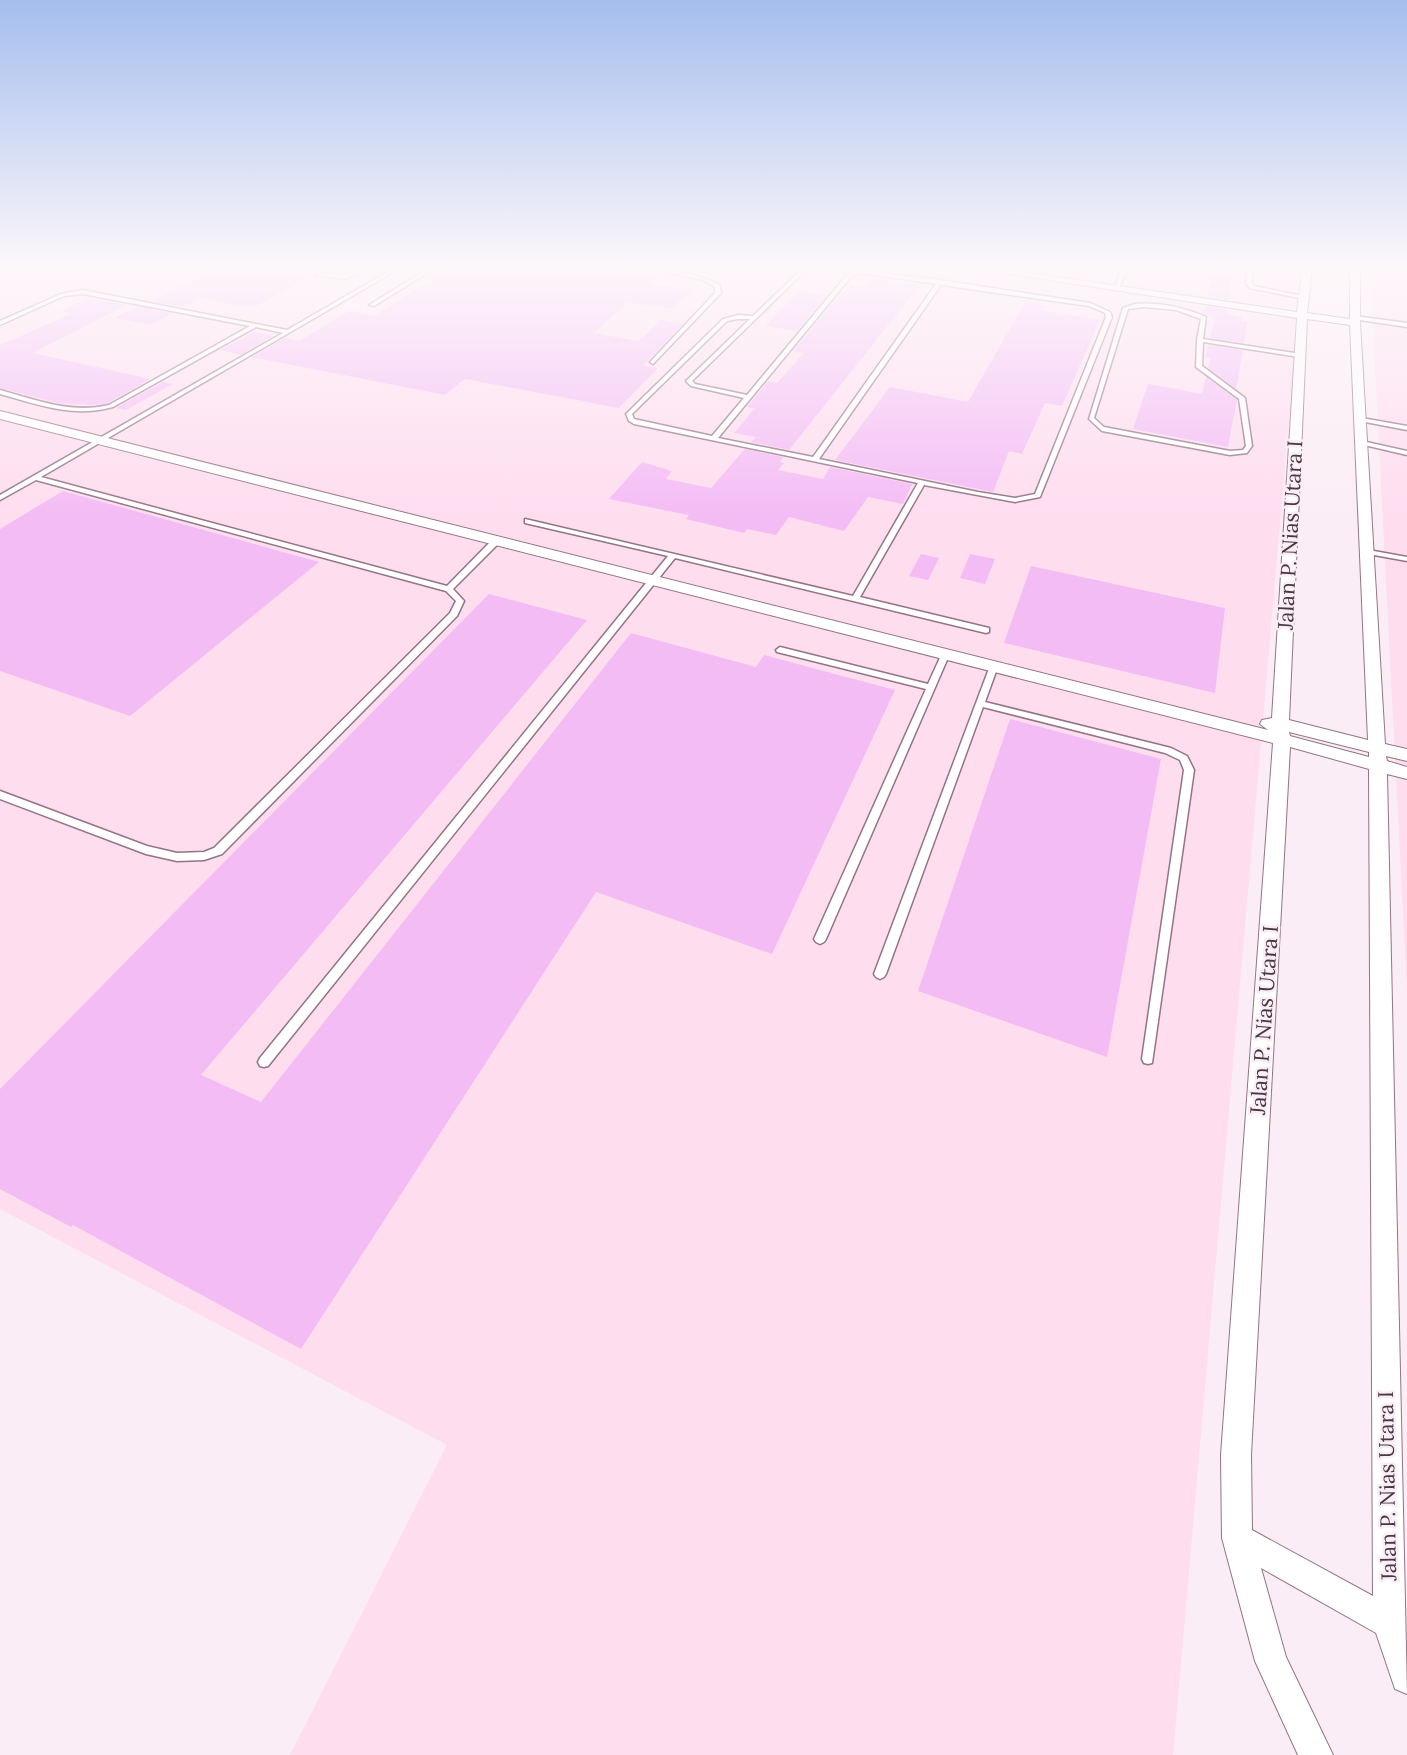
<svg xmlns="http://www.w3.org/2000/svg" width="1407" height="1755" viewBox="0 0 1407 1755" font-family="Lora,serif">
<style>
.built{fill:#feddef}
.building{fill:#f4bcf5}
.lines{fill:none;stroke-linecap:round;stroke-linejoin:round}
.lane-casing{stroke:#937485;stroke-width:3}
.street-casing{stroke:#937485;stroke-width:2}
.lane{fill:#fff;fill-rule:evenodd}
.street{fill:#fff;fill-rule:evenodd}
.labels{text-anchor:middle;dominant-baseline:central;stroke-width:5;stroke-linejoin:round;paint-order:stroke}
.street-label{font-size:21px;fill:#463840;stroke:#fbedf5}
</style>
<rect width="100%" height="100%" fill="#fbedf5"/>
<!-- built -->
<path class="built" d="M0 270H1302L1173 1755H290L447 1445 0 1209Z
M1370 270H1407V990Z"/>
<!-- building -->
<path class="building" d="M214 270H322L252 308 202 298 183 307 150 301Z
M446 270H609L656 277 649 284 692 290 671 309 628 302 594 333 639 341 661 320 683 324 643 366 658 368 619 408 465 379 445 395 252 357 285 338 300 341 349 311 374 316Z
M1212 270H1232L1229 300 1207 297Z
M872 277 920 285 789 450 751 442 756 437 734 433 755 408 747 407 768 381 777 383 804 353 793 351 837 298 850 285 863 287Z
M799 291 827 296 797 331 765 326Z
M88 298 127 305 33 353 150 379 108 403 95 405 58 403 0 388V345L73 313 61 311Z
M1025 302 1045 305 1042 311 1100 320 1062 406 1045 403 1022 454 1009 451 993 492 835 460 890 387 968 402Z
M1205 306 1227 310V314L1241 317V321L1247 322 1244 343 1210 338 1215 318 1203 313Z
M138 307 172 313 151 325 115 318Z
M254 332 274 336 241 355 220 350Z
M1208 345 1243 350 1236 389 1208 368 1211 358 1205 357Z
M1206 377 1237 400 1228 447 1133 429 1148 384 1202 394Z
M163 382 173 384 126 410 116 408Z
M745 449 783 457 780 462 784 463 778 470 823 479 830 467 912 484 903 504 868 497 844 531 789 517 776 535 747 529 744 533 686 519 689 515 609 499 642 462 672 471 666 479 711 488Z
M63 491 319 562 130 716 0 671V529Z
M921 554 939 558 928 580 909 576Z
M970 554 995 559 985 584 960 578Z
M1031 566 1225 608 1215 693 1004 643Z
M489 594 587 620 201 1075 261 1102 631 633 756 667 764 655 895 690 772 954 596 892 301 1349 73 1225 71 1227 0 1189V1089Z
M1010 719 1161 759 1107 1057 918 991Z"/>
<g class="lines">
<defs>
<path id="lane" d="M358 270H365L345 279 316 275 319 273 344 275Z
M391 270H397L41 477 447 586 494 538H500V542L453 589 464 601 457 616 222 854 204 860 177 861 146 854 0 799V791L147 846 177 853 204 852 214 848 450 613 456 601 446 591 36 480 0 500V495L283 333 256 327 113 407C72 418 39 405 0 394V390C36 400 71 414 109 405L250 326 83 294 64 296 0 325V321L61 294 83 290 287 330Z
M426 270H432L374 306 369 305Z
M654 270C676 270 700 275 720 285L721 293 653 364 650 362 651 361 715 293V287L703 280Z
M801 270H806L692 381 695 384 747 395 846 276 857 270 940 280 1090 303 1110 312 1112 317 1040 497 1015 502 924 485 860 597 989 628V632L986 633 675 558 268 1066 264 1067 260 1066 258 1062 260 1058 668 556 525 523V519L853 596 918 483 634 424 629 421 626 414 723 319 738 315 753 316ZM860 273 936 284 813 457 718 438 850 278ZM941 285 1089 306 1105 313 1106 317 1035 494 1015 498 978 492 819 459ZM738 319H750L686 381 691 386 744 398 712 436 634 419 632 414 727 321Z
M1121 270H1126L1119 289 1114 290Z
M1248 270H1253L1252 283 1254 286 1307 297 1304 299 1250 288 1246 283Z
M1135 304C1159 302 1183 307 1206 317L1203 339 1301 354V356L1299 357 1203 342 1202 366 1245 398 1252 446 1247 453 1230 455 1102 431 1089 419 1123 308ZM1144 307 1176 310 1201 319 1197 340 1196 367 1239 399 1246 446 1243 450 1230 451 1104 427 1094 418 1128 309Z
M1355 316 1407 323V327L1353 319Z
M1362 418 1407 426V430L1360 421 1359 420Z
M1362 441 1407 451V455L1360 444V442Z
M1363 549 1407 557V561L1363 553Z
M780 647 928 684 943 651H949L950 653 826 939 824 942 820 944 816 942 814 939 926 689 777 652 776 650Z
M994 663 998 666 985 702 1171 748 1187 756 1194 770 1152 1063 1148 1064 1144 1063 1142 1059 1184 770 1180 760 1165 753 983 707 886 974 884 977 880 979 876 977 874 974 990 666Z"/>
<path id="street" d="M984 270H1009L1297 312 1302 270H1312L1307 313 1350 319V270H1360V323L1385 744 1407 749V761L1386 756 1387 761 1407 767V779L1387 774 1407 1694 1395 1689 1376 1633 1261 1568 1286 1657 1333 1755H1298L1255 1661 1222 1538 1221 1455 1273 743 0 419V411L1268 730 1260 724 1262 720 1272 718 1297 318ZM1307 319 1350 325 1368 740 1289 720ZM1289 732 1369 752V757L1290 736ZM1290 747 1369 769 1373 1596 1252 1530 1251 1455Z"/>
</defs>
<!-- lane casing -->
<use href="#lane" class="lane-casing"/>
<!-- street casing -->
<use href="#street" class="street-casing"/>
<!-- lane -->
<use href="#lane" class="lane"/>
<!-- street -->
<use href="#street" class="street"/>
</g>
<!-- sky -->
<linearGradient id="sky" x2="0" y2="1"><stop stop-color="#a5beee"/><stop offset="0.52" stop-color="#fdf7fa"/><stop offset="1" stop-color="#fdf7fa" stop-opacity="0"/></linearGradient>
<rect width="1407" height="516" fill="url(#sky)"/>
<g class="labels">
<!-- street labels -->
<g class="street-label">
<text transform="translate(1290 535) rotate(-87)">Jalan P. Nias Utara I</text>
<text transform="translate(1264 1020) rotate(-86)">Jalan P. Nias Utara I</text>
<text transform="translate(1387 1486) rotate(-91)">Jalan P. Nias Utara I</text>
</g>
</g>
</svg>
